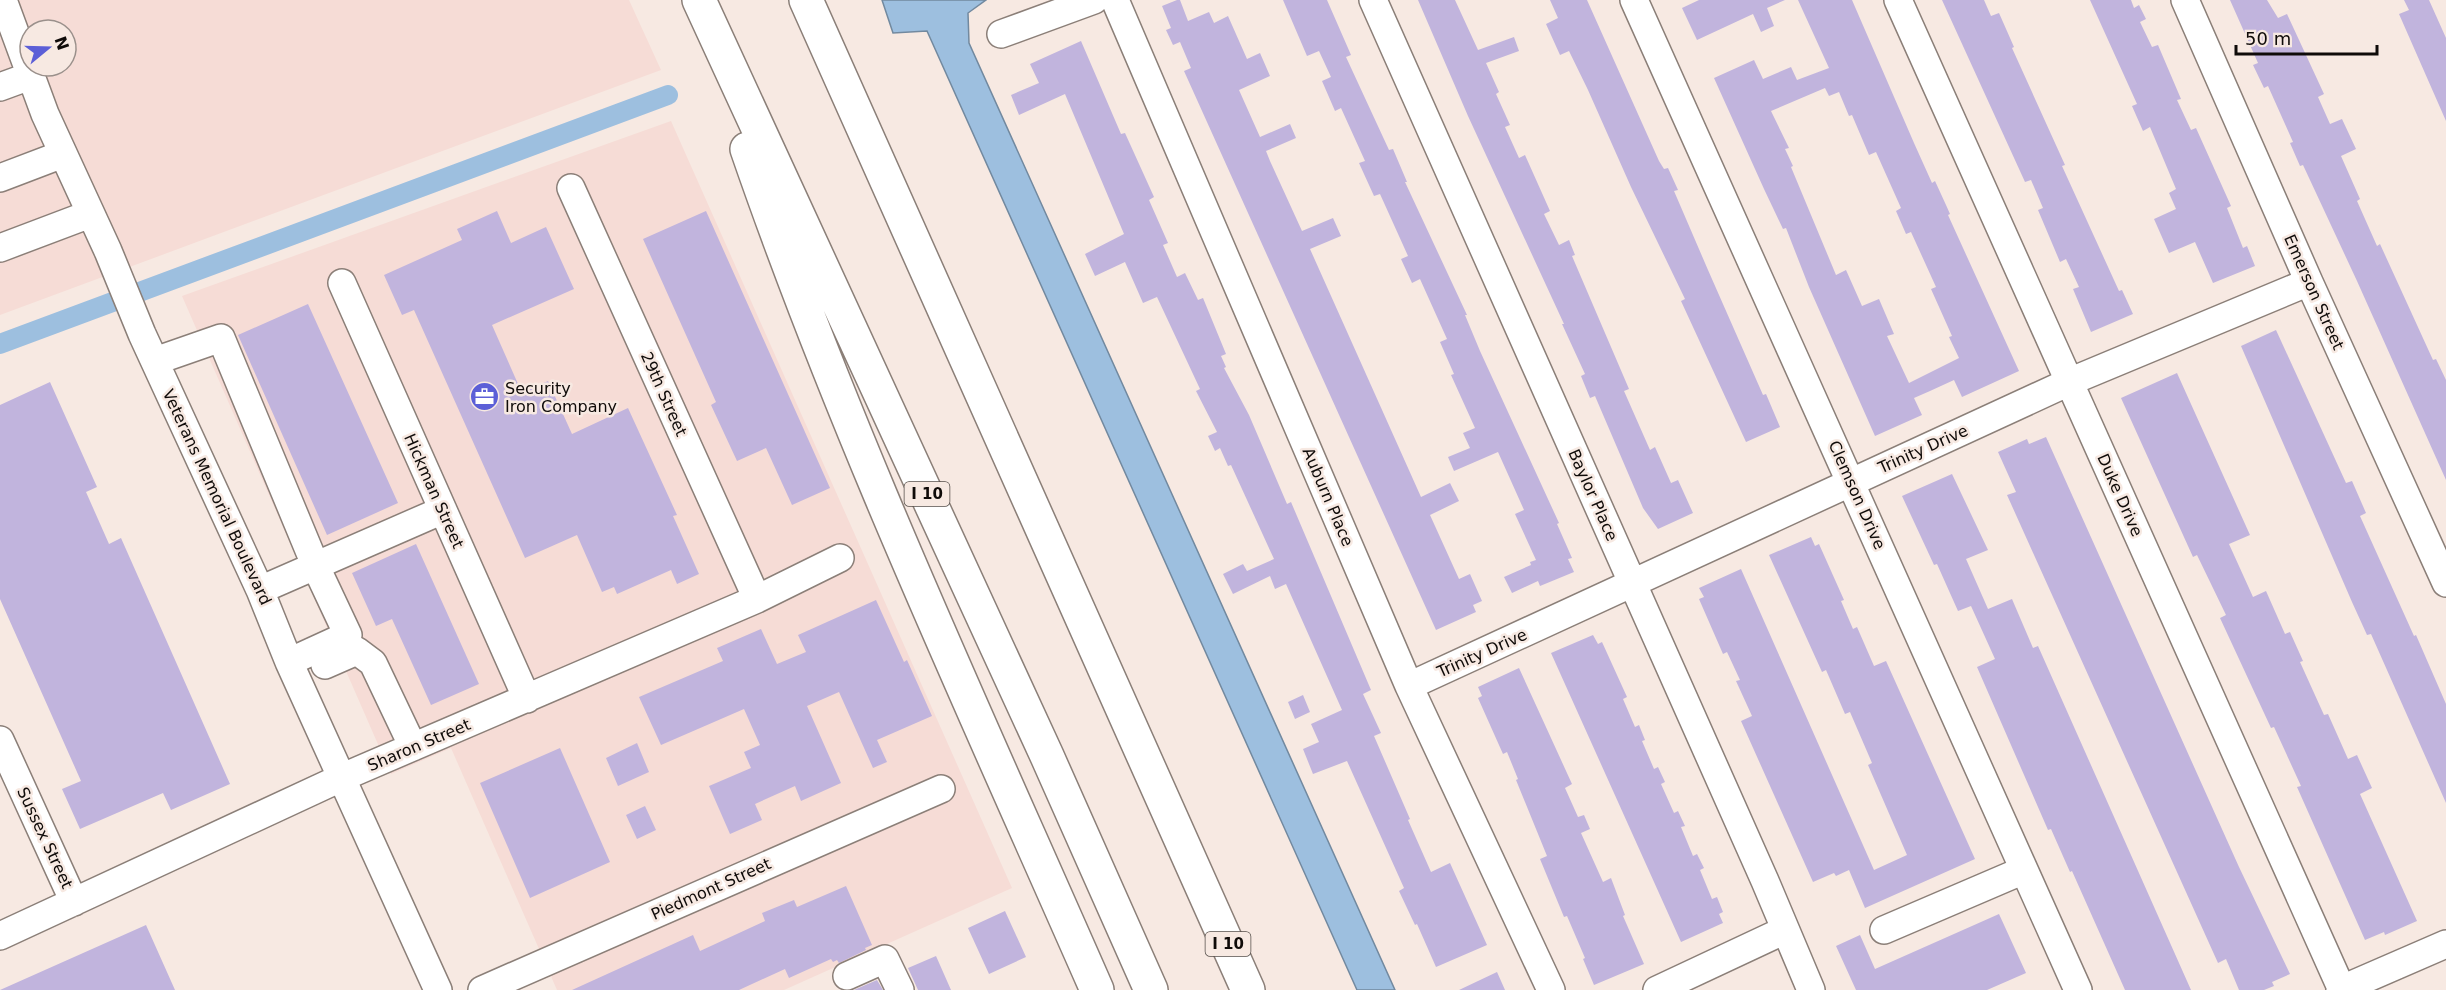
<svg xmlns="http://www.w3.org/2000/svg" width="2446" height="990" viewBox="0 0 2446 990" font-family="'DejaVu Sans',sans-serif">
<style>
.industrial{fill:#f6dcd6;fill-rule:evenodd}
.water{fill:#9dbfdf;stroke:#72899f;stroke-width:1.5}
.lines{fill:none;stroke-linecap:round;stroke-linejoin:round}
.canal{stroke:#9dbfdf;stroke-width:20}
.building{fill:#c1b4dd;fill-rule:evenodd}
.minor-casing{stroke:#8b7f78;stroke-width:30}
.highway-casing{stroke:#8b7f78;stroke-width:36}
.minor{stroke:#fff;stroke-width:27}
.highway{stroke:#fff;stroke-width:33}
.labels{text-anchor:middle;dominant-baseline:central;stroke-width:5;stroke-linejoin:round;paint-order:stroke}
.shield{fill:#f7e9e2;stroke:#554e4a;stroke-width:1.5}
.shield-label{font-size:15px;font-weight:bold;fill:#0f0b09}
.street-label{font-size:16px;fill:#0f0b09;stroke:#f7e9e2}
.poi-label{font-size:16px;fill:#0f0b09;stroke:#f7e9e2;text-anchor:start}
</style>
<rect width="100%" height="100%" fill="#f7e9e2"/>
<!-- industrial -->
<path class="industrial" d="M0 0H629L661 70 0 315ZM30 30H66V66H30Z
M671 121 1012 888 784 990H557L451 748 391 774 182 296Z"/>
<!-- water -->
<path class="water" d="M882 0H986L968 13 969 43 1395 990H1357L927 31 893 33Z"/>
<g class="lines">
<!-- canal -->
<path class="canal" d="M0 344 668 95"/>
</g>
<!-- building -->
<path class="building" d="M1177 0H1180L1188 21 1209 12 1214 23 1228 16 1247 59 1260 53 1270 76 1239 90 1260 137 1290 124 1296 138 1266 151 1270 161 1302 231 1333 218 1341 236 1310 249 1421 497 1450 483 1459 501 1430 515 1459 579 1470 574 1482 601 1473 605 1476 612 1436 630 1184 71 1191 68 1180 42 1173 45 1166 30 1171 28 1162 6Z
M1283 0H1327L1351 55 1346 57 1389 150 1393 149 1407 182H1405L1467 315H1465L1480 351 1559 523 1557 524 1572 558 1568 559 1574 572 1540 586 1538 581 1512 593 1504 577 1531 565 1530 562 1536 560 1515 514 1524 510 1498 452 1454 471 1448 457 1470 448 1463 433 1475 428 1451 375 1454 374 1440 342 1447 339 1420 279 1412 283 1401 259 1408 256 1380 194 1374 196 1359 163 1365 161 1341 108 1335 111 1322 81 1331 77 1319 51 1307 56Z
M1418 0H1455L1478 50 1514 37 1519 51 1486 63 1499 92 1496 94 1510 125 1505 127 1519 158 1525 155 1550 211 1544 214 1559 245 1569 240 1575 255 1572 256 1629 389 1624 391 1650 450 1655 447 1671 483 1678 480 1693 513 1658 529 1643 508 1595 396 1590 398 1581 376 1585 374 1562 324H1564L1468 116Z
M1550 0H1587L1659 161 1664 169 1668 168 1678 190 1674 191 1708 270 1763 395 1766 394 1780 427 1746 442 1681 301 1685 299 1631 187 1588 90 1569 51 1560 55 1546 24 1558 18Z
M1699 0H1785L1767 8 1774 26 1761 32 1753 14 1697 40 1682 8Z
M1798 0H1852L1914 143 1932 183 1935 181 1946 205 1950 214 1948 215 2019 371 1962 397 1954 380 1930 391 1914 398 1922 415 1875 436 1809 287 1786 228 1783 229 1764 189 1714 78 1754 60 1763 79 1791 67 1797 80 1829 68ZM1825 88 1829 96 1839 92 1849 116 1852 115 1869 155 1876 152 1901 208 1896 211 1906 234 1911 232 1936 287 1931 289 1952 336 1949 337 1959 358 1909 383 1887 336 1894 334 1879 299 1862 306 1846 270 1836 275 1791 167 1793 166 1785 149 1789 148 1771 111Z
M1942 0H1984L1991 16 1999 13 2014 47 2012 48 2065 165 2062 166 2119 291 2122 290 2133 314 2091 332 2073 289 2079 287 2066 259 2060 262 2038 210 2043 208 2031 180 2025 182Z
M2090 0H2131L2134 8 2139 5 2146 19 2140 22 2152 47 2158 45 2181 99 2177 100 2191 130 2196 128 2231 206 2227 208 2243 248 2247 246 2255 266 2213 283 2195 242 2169 253 2154 219 2176 209 2169 193 2176 189 2150 127 2143 131 2132 106 2137 104Z
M2230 0H2267L2278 18 2287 14 2324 94 2318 97 2330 124 2342 119 2356 149 2341 156 2360 199 2357 201 2377 246 2380 244 2433 360 2436 359 2446 380V480L2357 281 2303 165 2300 166 2290 143 2293 142 2268 86 2264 88 2253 65 2258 63Z
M2404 0H2429L2446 38V121L2399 14 2409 10Z
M1081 41 1121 134 1125 133 1154 197 1149 200 1168 243 1163 245 1177 277 1185 273 1198 300 1203 298 1226 354 1221 356 1226 367 1224 368 1249 415 1287 504 1291 502 1371 690 1363 694 1381 733 1374 736 1410 819 1408 820 1431 872 1450 863 1487 945 1436 967 1417 924 1415 925 1399 891 1404 888 1347 761 1313 774 1303 749 1319 742 1311 724 1342 710 1286 584 1275 589 1270 576 1233 594 1223 574 1243 564 1247 571 1274 559 1231 465 1228 466 1220 448 1215 451 1208 436 1217 432 1196 391 1200 389 1157 297 1143 303 1125 262 1095 276 1085 254 1124 234 1065 94 1019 115 1011 95 1039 83 1030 64Z
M497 211 511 243 546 227 574 289 492 325 522 393 548 381 572 434 628 408 677 515 673 516 699 574 677 584 671 570 617 594 614 587 602 592 577 535 525 558 414 310 402 315 384 275 462 240 457 229Z
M706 211 830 488 792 505 766 448 737 461 711 405 716 402 643 239Z
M308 304 398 503 327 535 238 335Z
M2276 330 2346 483 2352 481 2366 513 2360 516 2414 636 2416 635 2446 704V803L2371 634 2367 635 2352 602 2241 346Z
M2177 373 2250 535 2229 544 2253 597 2266 591 2285 634 2290 632 2303 661 2300 662 2324 715 2328 714 2348 759 2357 755 2372 788 2360 794 2417 921 2385 935 2384 932 2365 940 2297 787 2301 786 2274 727 2271 728 2220 618 2226 615 2197 555 2193 557 2121 398Z
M50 382 97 487 86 492 109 544 121 538 230 784 171 810 163 793 80 829 62 789 81 781 0 599V405Z
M2046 437 2239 867 2290 974 2272 982 2274 986 2264 990H2239L2226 959 2218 963 2007 495 2016 492 1998 452 2027 439 2029 444Z
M1952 474 1988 550 1966 559 1988 609 2012 599 2033 648 2038 646 2191 990H2125L2072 871 2070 872 2051 829 2048 830 1977 667 1995 659 1971 606 1958 611 1937 564 1934 565 1902 496Z
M1811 537 1815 546 1819 544 1844 600 1841 601 1853 629 1857 627 1874 666 1886 661 1975 859 1865 908 1849 870 1836 876 1834 873 1813 882 1741 721 1752 716 1736 681 1740 680 1727 652 1723 654 1699 599 1704 597 1699 588 1741 569 1874 870 1907 855 1868 765 1872 763 1850 712 1845 714 1826 670 1822 672 1769 555Z
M416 544 479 684 431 705 392 619 376 626 352 573Z
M876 600 904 662 907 660 932 716 877 740 887 762 873 768 839 692 807 706 841 783 801 801 795 786 755 804 762 820 730 834 709 786 751 768 744 752 760 745 744 709 661 745 639 697 723 661 717 648 761 629 777 664 806 652 798 635Z
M1593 635 1598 644 1602 642 1627 697 1623 699 1635 727 1639 725 1645 740 1642 741 1654 769 1658 767 1665 782 1661 784 1674 813 1678 811 1685 826 1681 827 1693 856 1697 854 1704 868 1700 870 1712 899 1717 897 1723 912 1719 914 1723 923 1681 942 1551 653Z
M1519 668 1572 784 1565 788 1578 817 1584 815 1590 829 1581 833 1603 882 1611 878 1625 915 1623 916 1644 964 1594 985 1583 959 1585 958 1567 916 1564 917 1540 859 1547 856 1516 780 1518 779 1507 752 1503 754 1478 698 1482 696 1478 687Z
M1303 695 1310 712 1295 719 1288 702Z
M637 743 649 772 618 786 606 758Z
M560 748 610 862 530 898 480 783Z
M645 806 656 830 637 839 626 815Z
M846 886 872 945 865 948 866 950 839 963 837 960 833 962 831 959 789 978 785 969 739 990H572L693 935 700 951 765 921 762 913 794 900 797 907Z
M1005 911 1026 957 989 974 968 928Z
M1999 914 2026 973 1987 990H1856L1836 946 1860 935 1875 969Z
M146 925 175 990H0Z
M936 956 951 990H918L908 968Z
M1497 972 1505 990H1459Z
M877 980 883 990H854Z"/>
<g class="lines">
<defs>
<path id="minor" d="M3 0 45 114 108 251 142 334 260 590 289 662 438 990
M1115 0 1409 686 1551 990
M1373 0 1765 881 1811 990
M1634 0 2078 990
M1898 0 2342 990
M2185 0 2309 282 2446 583
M1001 34 1094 0
M0 87 30 76
M0 178 63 154
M571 188 757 599
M0 248 90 214
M342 283 527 699
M155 361 221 338 316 567 348 635 289 662
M260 590 443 510
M325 665 357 651 373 663 413 747
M1409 686 2069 382 2309 282
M0 740 74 902
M1884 930 2024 870
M0 936 343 777 757 599 840 558
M847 976 885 959 900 990
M482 990 941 789
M1657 990 1785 930
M2340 990 2446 944"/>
<path id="highway" d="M699 0 1047 756 1151 990
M806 0 1248 990
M747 149C846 436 975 712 1097 990"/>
</defs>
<!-- minor casing -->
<use href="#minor" class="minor-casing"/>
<!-- highway casing -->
<use href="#highway" class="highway-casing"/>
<!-- minor -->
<use href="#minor" class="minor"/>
<!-- highway -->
<use href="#highway" class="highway"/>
</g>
<!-- icons -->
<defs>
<symbol id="office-disc" viewBox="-11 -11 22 22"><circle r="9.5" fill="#5c5fd7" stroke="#f7e9e2"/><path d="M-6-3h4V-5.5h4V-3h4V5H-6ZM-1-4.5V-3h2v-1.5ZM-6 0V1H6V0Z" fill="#fff"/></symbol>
</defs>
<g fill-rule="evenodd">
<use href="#office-disc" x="468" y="380" width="33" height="33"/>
</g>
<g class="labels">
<!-- shield labels -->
<g class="shield">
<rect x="904.5" y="482" width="45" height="24" rx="4.5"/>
<rect x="1205.5" y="932" width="45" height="24" rx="4.5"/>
</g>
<g class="shield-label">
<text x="927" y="494">I 10</text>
<text x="1228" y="944">I 10</text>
</g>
<!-- street labels -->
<g class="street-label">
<text transform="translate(2314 292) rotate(66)">Emerson Street</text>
<text transform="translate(664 394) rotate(66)">29th Street</text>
<text transform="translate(1923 449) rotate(-24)">Trinity Drive</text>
<text transform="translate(434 491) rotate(66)">Hickman Street</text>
<text transform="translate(1593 495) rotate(66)">Baylor Place</text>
<text transform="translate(1857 495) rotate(66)">Clemson Drive</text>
<text transform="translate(2120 495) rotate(66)">Duke Drive</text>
<text transform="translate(217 497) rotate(65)">Veterans Memorial Boulevard</text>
<text transform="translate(1328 497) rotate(67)">Auburn Place</text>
<text transform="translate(1482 653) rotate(-24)">Trinity Drive</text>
<text transform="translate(419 745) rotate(-23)">Sharon Street</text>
<text transform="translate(45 838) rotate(65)">Sussex Street</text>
<text transform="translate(711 889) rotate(-24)">Piedmont Street</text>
</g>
<!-- poi labels -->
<g class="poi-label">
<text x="505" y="388">Security<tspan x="505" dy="18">Iron Company</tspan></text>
</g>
</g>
<!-- north arrow -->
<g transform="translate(48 48) rotate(71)"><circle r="28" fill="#f7e9e2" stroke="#9a908b" stroke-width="1.5"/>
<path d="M0-4.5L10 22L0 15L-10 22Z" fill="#5c5fd7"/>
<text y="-9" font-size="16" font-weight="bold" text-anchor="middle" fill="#0f0b09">N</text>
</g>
<!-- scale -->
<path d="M2236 45v9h141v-9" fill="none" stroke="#0f0b09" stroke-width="3"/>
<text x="2245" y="45" font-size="18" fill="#0f0b09" stroke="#f7e9e2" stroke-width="4.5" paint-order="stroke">50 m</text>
</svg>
